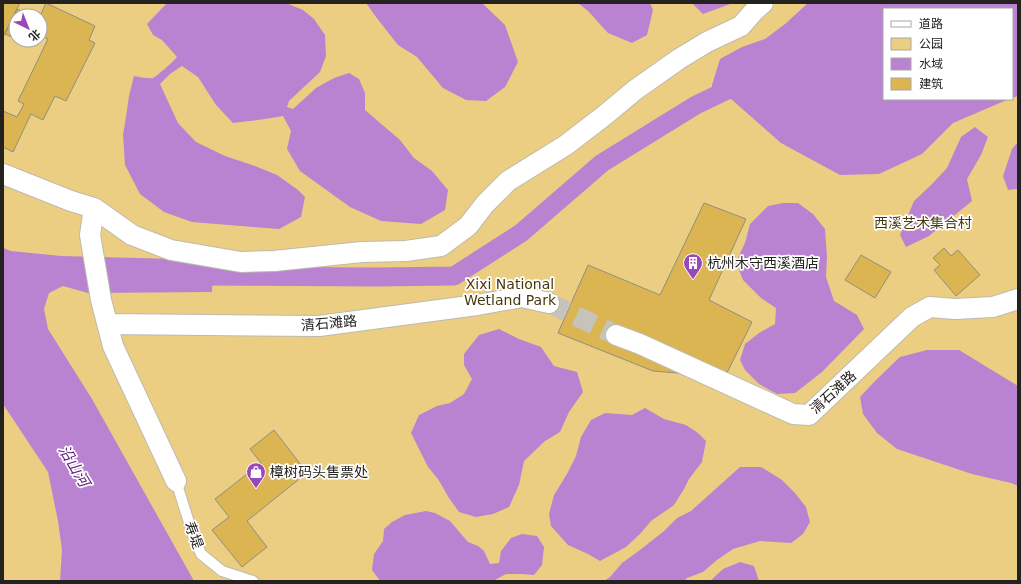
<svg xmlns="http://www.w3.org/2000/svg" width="1021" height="584" viewBox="0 0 1021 584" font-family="'DejaVu Sans','Noto Sans SC',sans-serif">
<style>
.green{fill:#ebce81;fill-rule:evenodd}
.water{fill:#b983d2}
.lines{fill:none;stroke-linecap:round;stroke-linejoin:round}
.canal{stroke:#b983d2;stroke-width:19}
.building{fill:#dab551;stroke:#918d84}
.street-tunnel{stroke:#c6c3ba;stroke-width:20;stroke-dasharray:20 10;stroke-linecap:butt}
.lane-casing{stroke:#bebab0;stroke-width:12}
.street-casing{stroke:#bebab0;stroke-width:22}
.lane{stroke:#fff;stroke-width:10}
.street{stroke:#fff;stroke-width:20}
.labels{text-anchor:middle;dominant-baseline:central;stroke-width:3.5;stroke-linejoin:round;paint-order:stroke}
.park-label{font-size:14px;fill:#47380d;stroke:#fff}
.poi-label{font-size:14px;fill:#23221e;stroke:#fff;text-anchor:start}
.street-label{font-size:14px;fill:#23221e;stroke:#fff}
.water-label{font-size:15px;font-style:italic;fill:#5b1675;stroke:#fff}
</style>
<rect width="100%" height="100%" fill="#efebe1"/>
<!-- green -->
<path class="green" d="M3 3H1018V581H3ZM884 9H1012V99H884ZM16 16H40V40H16Z"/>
<!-- water -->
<path class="water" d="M167 3H286L303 10 314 19 325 35 326 56 320 72 289 101 287 107 293 109 316 88 334 78 349 73 359 79 365 93V110L400 140 414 158 432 171 448 190 445 210 421 224 381 221 350 207 300 171 287 149 291 131 283 116 265 119 233 123 216 105 198 77 182 66 170 74 160 84 178 123 196 142 225 156 255 166 277 175 298 190 305 197 301 217 279 229 192 222 164 212 140 194 125 165 123 135 126 117 129 96 134 76C140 77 148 79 153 78 157 76 174 61 177 57L162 40 153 35 147 24Z
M366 3H482L505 25 518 62 505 87 486 101 466 100 443 88 417 57 398 45 376 17Z
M578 3H650L653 10 647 35 632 43 608 33 588 11Z
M692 3H733L703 14Z
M808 3H1018V96L1012 98V9H884V99H1009L953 123 922 154 879 174 840 175 781 143 723 92 712 97V85L720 59 742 47 765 39 785 24Z
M975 127 988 137 981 155 967 179 972 201 929 236 906 247 900 235 914 201 932 184 947 168 961 137Z
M1018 142V186L1017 189 1008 190 1003 176 1012 149Z
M783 203H798L813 214 825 229 827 257 826 277 834 301 857 315 864 329 822 372 795 393 777 394 759 384 745 370 740 360 745 344 759 333 775 324 776 308 761 298 743 280 736 262 745 243 750 224 768 206Z
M3 248 11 251 61 256 213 260 212 292 88 293 63 286 49 293 44 309 48 329 92 399 194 581H60L62 550 58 521 48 472 3 404Z
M499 329 519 339 541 347 554 366 577 372 583 392 569 412 560 432 545 441 524 461 519 485 509 507 493 514 476 517 459 512 449 498 438 479 428 467 411 433 419 415 437 406 450 403 464 394 472 379 464 365V354L479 335Z
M927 350H959L1018 386V486L1011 483 972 474 897 449 877 433 863 414 860 397 876 380 900 357Z
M645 408 664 419 686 425 698 433 706 441 702 462 689 479 684 489 674 505 651 521 641 533 626 547 600 561 588 554 568 545 551 526 549 514 554 495 567 474 576 456 581 437 591 420 605 413 632 415Z
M740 467H761L782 480 795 493 806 507 810 522 803 534 791 543 760 541 733 549 717 560 703 572 687 578 684 581H604L610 577 622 563 640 550 664 531 677 518 691 511Z
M426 511 435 513 450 521 468 542 478 546 484 551 490 564 499 563 501 551 511 538 522 534 537 536 544 547 542 565 534 575 521 574H506L493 581H380L372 570 374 554 383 541 384 529 392 522 405 515Z
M740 562 754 566 759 581H710L723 569Z"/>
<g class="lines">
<!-- canal -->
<path class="canal" d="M187 276 377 277 454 276 521 233 602 163 696 105 742 83"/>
</g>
<!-- building -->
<path class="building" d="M3 3H20L3 37Z
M46 3 95 26 89 40 95 43 66 101 55 96 43 120 31 114 13 152 3 147V111L17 117 24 104 18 101 48 39 40 35V16Z
M17 9 32 16H16V35L14 38 5 34Z
M704 203 746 219 709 300 752 322 725 377 653 371 558 333 588 265 660 295Z
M944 248 951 256 958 250 980 275 956 296 934 270 940 265 933 258Z
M861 255 891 272 875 298 845 280Z
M274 430 301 465 292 472 298 480 247 521 267 547 242 567 212 530 229 517 215 499 261 463 250 449Z"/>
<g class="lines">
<!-- street-tunnel -->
<path class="street-tunnel" d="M549 303 616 335"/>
<defs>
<path id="lane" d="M176 481 192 532 201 554 222 571 253 581"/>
<path id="street" d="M3 174 71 201 94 208 90 235 101 300 113 346 176 481
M94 208 132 235 171 250 241 262 274 261 362 252 406 251 441 246 468 226 485 204 508 181 566 145 605 115 635 90 679 59 707 42 741 26 755 10 763 3
M108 324 319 326 477 305 522 297 549 303
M616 335 640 344 793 414 809 415 912 317 930 307 955 309 993 307 1018 299"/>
</defs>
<!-- lane casing -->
<use href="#lane" class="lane-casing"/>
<!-- street casing -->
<use href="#street" class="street-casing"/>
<!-- lane -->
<use href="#lane" class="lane"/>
<!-- street -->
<use href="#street" class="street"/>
</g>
<!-- icons -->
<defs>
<symbol id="building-pin" viewBox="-11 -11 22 30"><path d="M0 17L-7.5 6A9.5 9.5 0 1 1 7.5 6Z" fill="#9848b8" stroke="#fff"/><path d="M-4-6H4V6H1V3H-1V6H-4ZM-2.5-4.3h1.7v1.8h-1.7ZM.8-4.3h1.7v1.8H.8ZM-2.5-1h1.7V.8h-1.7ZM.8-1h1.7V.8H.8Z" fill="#fff"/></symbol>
<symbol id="shop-pin" viewBox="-11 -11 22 30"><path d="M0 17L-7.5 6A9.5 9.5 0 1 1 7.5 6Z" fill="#9848b8" stroke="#fff"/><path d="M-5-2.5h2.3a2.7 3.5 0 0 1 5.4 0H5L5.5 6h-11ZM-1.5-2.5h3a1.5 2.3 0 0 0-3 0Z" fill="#fff"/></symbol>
</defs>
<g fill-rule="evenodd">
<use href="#building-pin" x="682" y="252" width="22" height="30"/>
<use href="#shop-pin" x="245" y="461" width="22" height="30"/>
</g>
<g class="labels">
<!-- park labels -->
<g class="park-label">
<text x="923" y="223">西溪艺术集合村</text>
<text x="510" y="284">Xixi National<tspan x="510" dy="16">Wetland Park</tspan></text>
</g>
<!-- poi labels -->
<g class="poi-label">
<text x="707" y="263">杭州木守西溪酒店</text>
<text x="270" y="472">樟树码头售票处</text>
</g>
<!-- street labels -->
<g class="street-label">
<text transform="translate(329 323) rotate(-5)">清石滩路</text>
<text transform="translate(833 392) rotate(-42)">清石滩路</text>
<text transform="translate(194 535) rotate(69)">寿堤</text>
</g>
<!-- water labels -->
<g class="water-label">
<text transform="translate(74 466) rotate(59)">沿山河</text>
</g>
</g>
<!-- border -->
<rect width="1021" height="584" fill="none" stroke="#23221e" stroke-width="8"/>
<!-- legend -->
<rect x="883" y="8" width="130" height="92" fill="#ffffff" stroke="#a7a7a5"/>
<rect x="891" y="21" width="20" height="6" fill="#ffffff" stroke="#a7a7a5"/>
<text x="919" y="28" font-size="12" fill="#23221e">道路</text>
<rect x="891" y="38" width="20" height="12" fill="#ebce81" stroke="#a7a7a5"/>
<text x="919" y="48" font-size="12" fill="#23221e">公园</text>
<rect x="891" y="58" width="20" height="12" fill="#b983d2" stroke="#a7a7a5"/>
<text x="919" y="68" font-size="12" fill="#23221e">水域</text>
<rect x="891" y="78" width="20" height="12" fill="#dab551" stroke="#a7a7a5"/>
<text x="919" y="88" font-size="12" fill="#23221e">建筑</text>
<!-- north arrow -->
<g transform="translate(28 28) rotate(137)"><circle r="19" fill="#ffffff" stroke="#a7a7a5"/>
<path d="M0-3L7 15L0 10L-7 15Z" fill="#9848b8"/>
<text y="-6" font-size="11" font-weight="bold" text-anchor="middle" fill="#23221e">北</text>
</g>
</svg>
